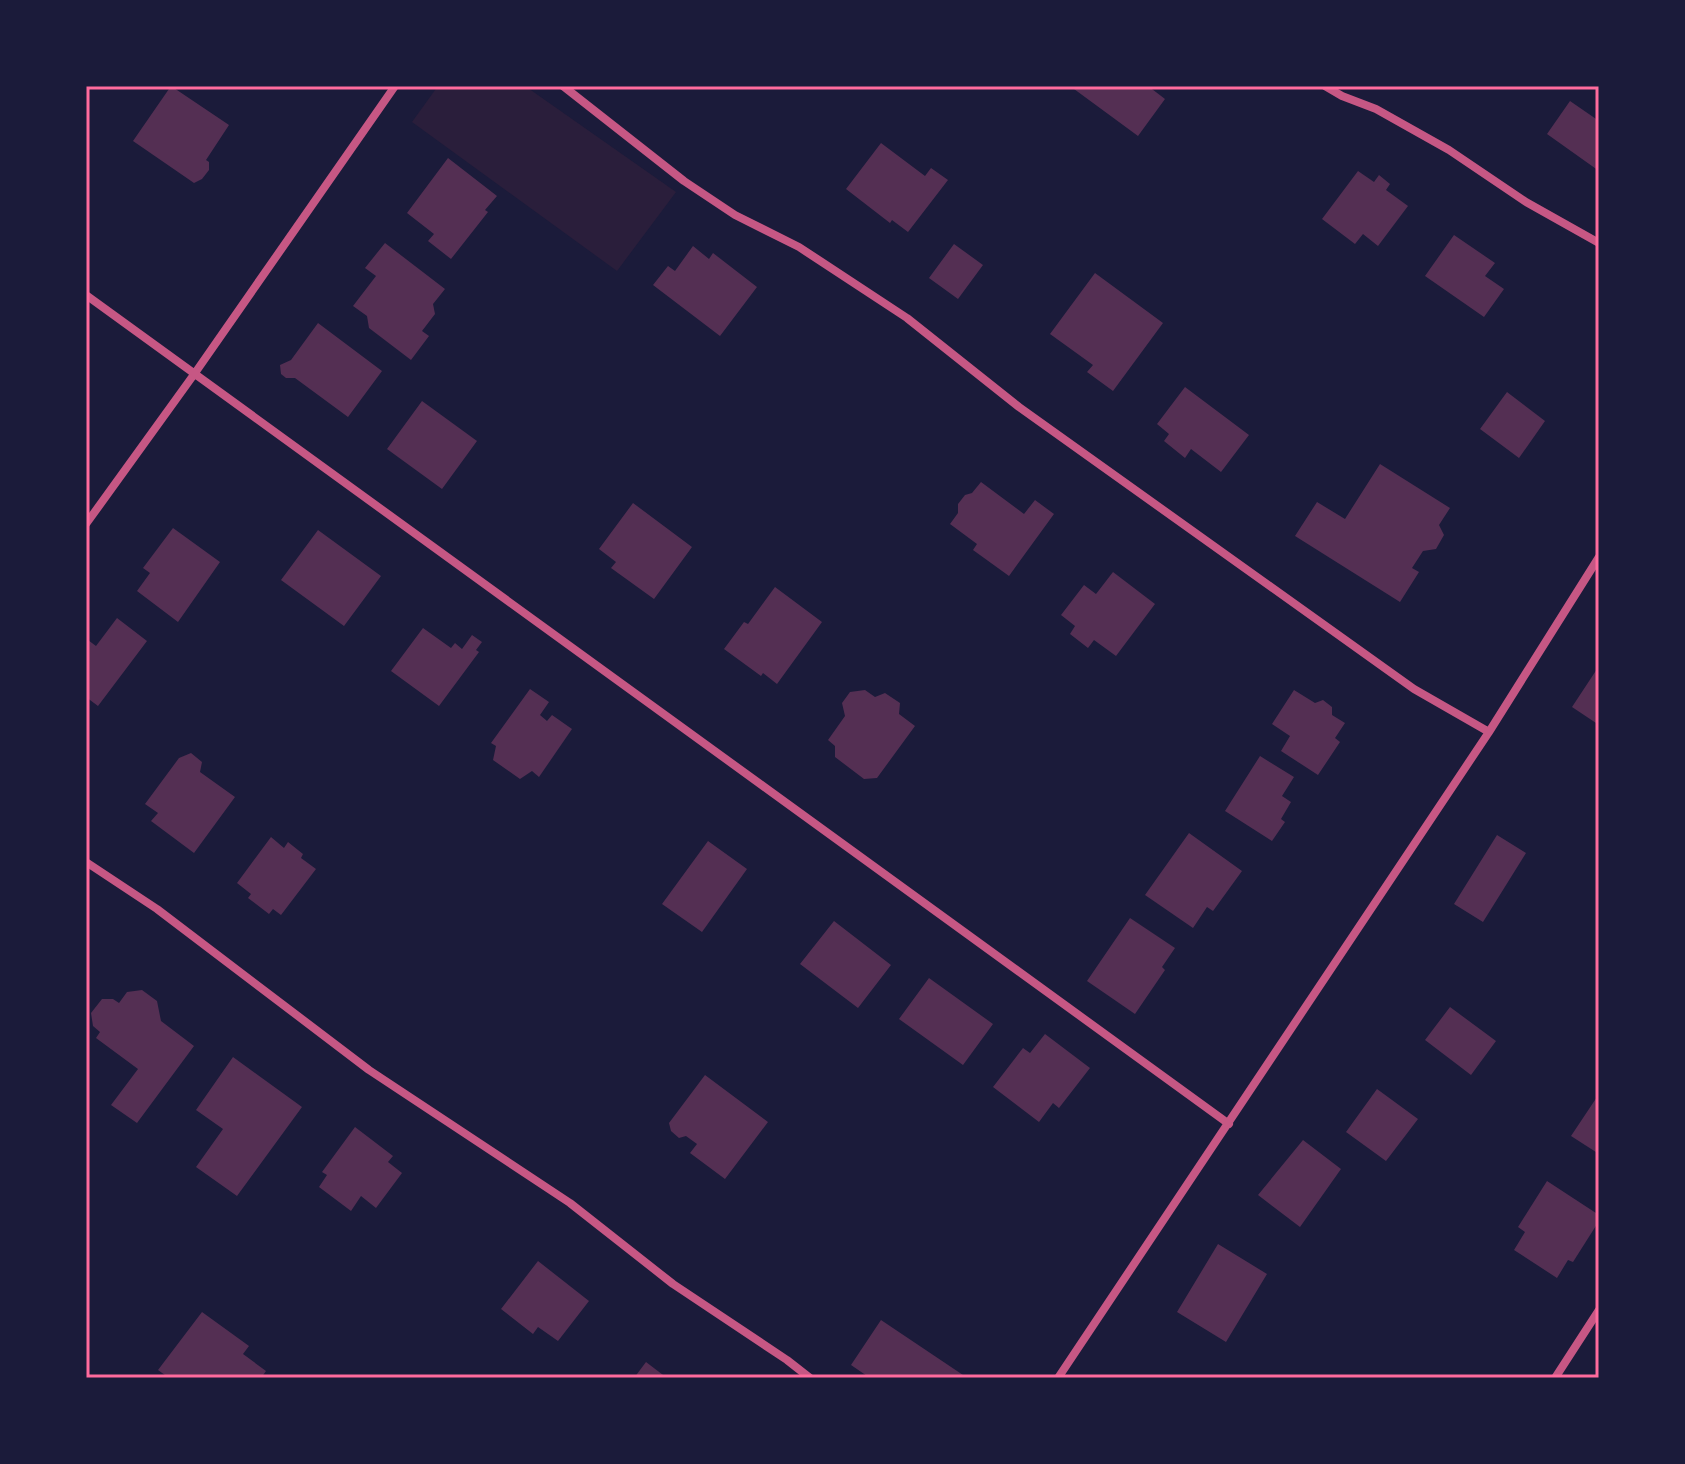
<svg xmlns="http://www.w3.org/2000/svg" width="1685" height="1464" viewBox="0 0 1685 1464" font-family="'DM Sans',sans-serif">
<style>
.green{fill:#2a1e3b}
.building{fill:#542f53}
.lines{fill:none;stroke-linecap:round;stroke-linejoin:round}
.minor{stroke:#c65784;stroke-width:8}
.neatline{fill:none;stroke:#ff6b9d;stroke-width:3}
</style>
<rect width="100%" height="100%" fill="#1b1b3a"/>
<!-- green -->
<path class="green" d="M438 86H525L676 192 617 271 412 122Z"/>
<!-- building -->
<path class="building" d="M171 86 229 125 206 160 209 162V170L202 179 194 183 133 141Z
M1076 86H1148L1165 99 1138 136 1074 89Z
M1570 101 1599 121V171L1547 134Z
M881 143 925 176 931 168 948 180 908 232 892 220 890 223 846 189Z
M448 158 497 196 485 210 488 212 451 259 428 241 434 234 407 213Z
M1358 171 1374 182 1379 175 1390 184 1386 190 1408 206 1378 246 1363 234 1355 244 1322 219Z
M1454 235 1495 263 1485 276 1504 289 1484 317 1425 276Z
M385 243 445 289 433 304 435 314 422 331 429 336 411 360 369 328 367 316 353 306 376 276 365 268Z
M954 244 983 265 958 299 929 278Z
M693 246 709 259 713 253 757 287 720 336 653 285 668 266 675 271Z
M1095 273 1163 323 1113 391 1087 372 1093 365 1050 334Z
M318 323 382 371 348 417 295 378H286L281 374 280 365 291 360Z
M1185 387 1249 435 1221 472 1191 449 1185 458 1164 441 1169 434 1157 424Z
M1507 392 1545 421 1519 458 1480 429Z
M422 401 477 441 442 489 387 449Z
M1380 464 1450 508 1439 525 1444 535 1436 549 1423 551 1412 568 1419 572 1400 602 1295 536 1317 502 1345 519Z
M981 482 1024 514 1035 500 1054 514 1009 576 973 550 977 544 950 524 958 513V504L965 495 972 493Z
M633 503 692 547 654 599 611 568 616 562 599 549Z
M173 528 220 562 178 622 137 591 150 573 143 568Z
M318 530 381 576 344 626 281 580Z
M1113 572 1155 604 1116 656 1094 640 1088 648 1070 634 1075 626 1061 615 1084 585 1096 594Z
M775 587 822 622 777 684 763 673 761 676 724 649 744 622 748 624Z
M117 618 147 641 98 706 86 697V643L88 640 96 646Z
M423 628 451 648 455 643 462 649 472 635 482 642 476 650 479 652 439 706 391 671Z
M1599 666V725L1572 707Z
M530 689 549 702 540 715 547 721 552 715 572 729 539 777 532 771 520 779 493 760 496 746 491 743Z
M865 690 875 697 885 693 900 703 899 714 915 726 877 778 864 779 835 757V746L828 740 845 716 842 703 850 692Z
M1294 690 1315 703 1323 700 1332 707V715L1345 723 1335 738 1340 742 1318 775 1281 751 1290 736 1272 724Z
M191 753 202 762 200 772 235 797 194 853 151 821 158 813 145 804 179 758Z
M1260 756 1294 777 1282 796 1291 802 1281 819 1285 822 1272 841 1225 811Z
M1189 833 1242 871 1213 911 1207 907 1193 928 1145 895Z
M1497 835 1526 853 1483 922 1454 904Z
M271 837 284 848 288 842 303 854 301 858 316 869 281 915 273 909 269 914 248 898 251 894 237 883Z
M708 841 747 869 702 932 662 904Z
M1130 918 1175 948 1162 967 1165 970 1135 1014 1087 981Z
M834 921 891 965 858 1008 800 964Z
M929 978 993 1024 963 1065 899 1019Z
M142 990 157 1001 161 1021 194 1046 137 1123 111 1105 138 1069 96 1038 100 1032 93 1026 91 1013 102 999H113L119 1003 127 992Z
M1450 1007 1496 1041 1471 1075 1425 1040Z
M1045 1034 1090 1068 1059 1108 1053 1103 1039 1122 993 1087 1023 1048 1030 1053Z
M233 1057 302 1107 237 1196 196 1167 223 1129 196 1110Z
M705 1075 768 1122 725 1179 690 1153 697 1144 686 1136 679 1138 671 1131 669 1123Z
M1377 1089 1418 1119 1386 1161 1346 1132Z
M1599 1094V1154L1571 1136Z
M355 1127 393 1156 388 1162 402 1173 376 1208 361 1196 351 1211 319 1187 327 1175 322 1172Z
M1303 1140 1341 1169 1300 1227 1258 1195Z
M1547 1181 1599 1215V1221L1573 1262 1568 1260 1557 1278 1514 1250 1525 1232 1518 1227Z
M1218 1244 1267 1274 1226 1342 1177 1312Z
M538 1261 589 1301 558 1341 538 1327 533 1334 501 1309Z
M202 1312 249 1346 243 1354 266 1371 261 1378H169L158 1370Z
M881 1320 963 1375 961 1378H870L851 1365Z
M646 1362 667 1378H634Z"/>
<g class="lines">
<!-- minor -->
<path class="minor" d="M563 86 684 181 735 215 799 247 907 318 1019 407 1414 689 1489 732
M1325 86 1342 96 1376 109 1449 150 1526 202 1599 243
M86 295 1229 1124
M86 524 195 373 395 86
M86 862 157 909 369 1070 570 1203 673 1284 787 1360 810 1378
M1058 1378 1489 732 1599 557
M1555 1378 1599 1310"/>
</g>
<!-- border -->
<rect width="1685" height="1464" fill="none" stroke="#1b1b3a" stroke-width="176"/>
<rect x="88" y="88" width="1509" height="1288" class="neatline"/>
</svg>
